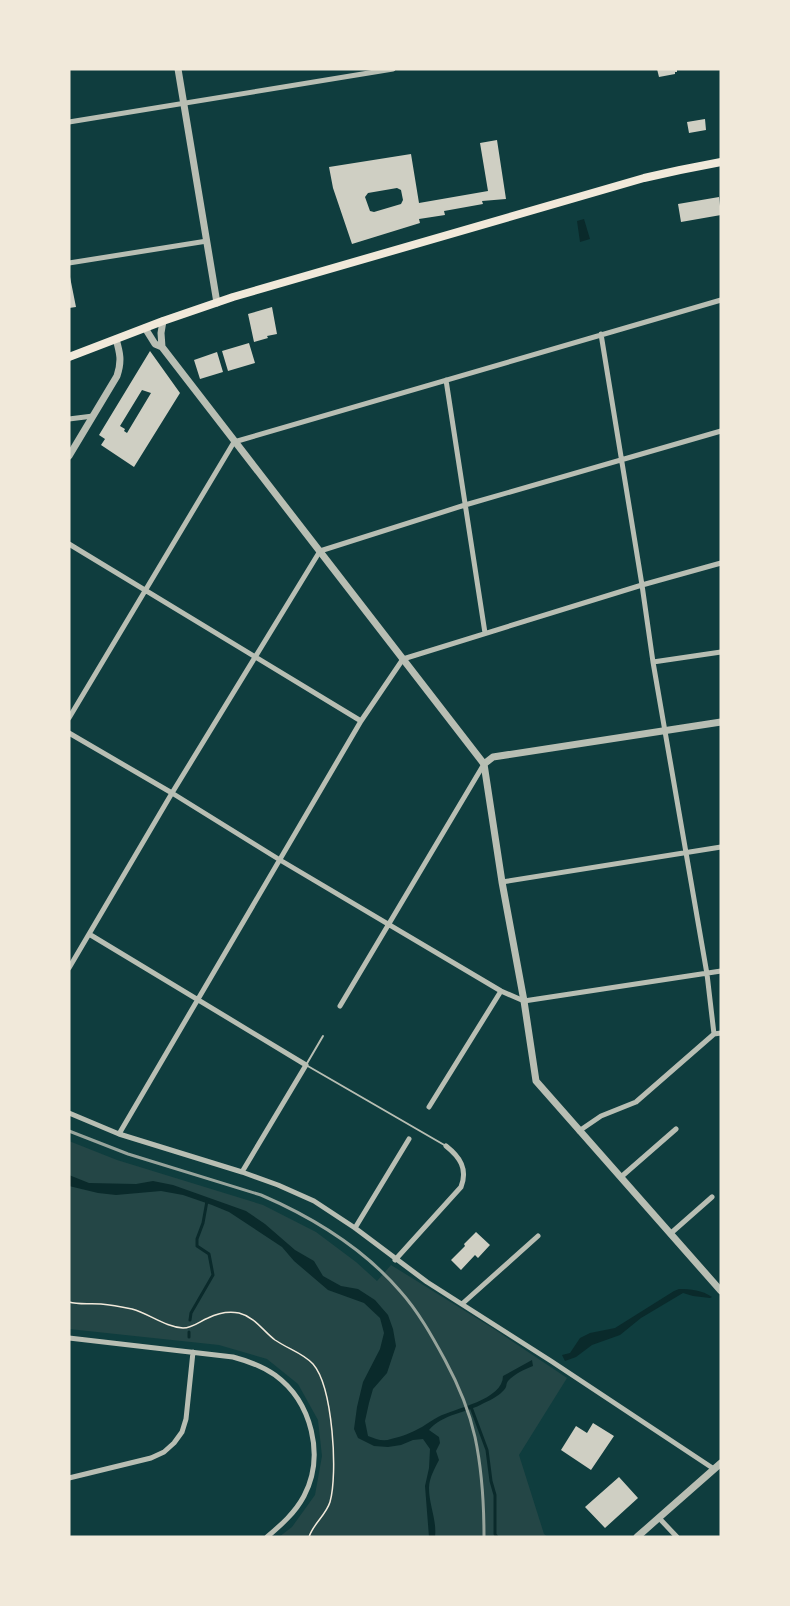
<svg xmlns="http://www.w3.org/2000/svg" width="790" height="1606" viewBox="0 0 790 1606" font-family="Commissioner,sans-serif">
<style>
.green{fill:#244646}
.water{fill:#0a2a2b}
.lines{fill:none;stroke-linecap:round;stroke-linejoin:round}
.stream{stroke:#0a2a2b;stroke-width:3}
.building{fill:#cfcfc3;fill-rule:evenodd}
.path{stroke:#f1e9da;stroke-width:1.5}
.service{stroke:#b8beb3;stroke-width:2}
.minor{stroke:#b8beb3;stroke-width:5}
.tertiary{stroke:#b8beb3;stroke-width:7}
.primary{stroke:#f1e9da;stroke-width:8}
.rail{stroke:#97a49c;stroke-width:3}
</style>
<rect width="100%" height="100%" fill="#0f3d3e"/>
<!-- green -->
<path class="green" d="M69 1141 117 1160 263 1205 316 1232 356 1262 377 1281 391 1265 494 1329 567 1378 519 1455 544 1534 548 1537H279L292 1527 315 1495 322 1456 318 1420 298 1384 267 1359 219 1345 69 1329Z"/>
<!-- water -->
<path class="water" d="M584 219 590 239 580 242 577 221Z
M69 1175 89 1183 136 1184 153 1181 173 1185 246 1211 265 1224 295 1250 314 1261 323 1276 341 1286 358 1289 375 1300 388 1315 393 1329 396 1346 387 1373 373 1389 369 1403 365 1421 368 1436C376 1439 383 1442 391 1439 401 1437 413 1432 422 1427 427 1424 432 1420 438 1417 455 1408 503 1400 503 1376L532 1360 533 1366C525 1369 514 1374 508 1381 505 1386 508 1385 504 1390 500 1395 491 1400 484 1403 467 1413 442 1414 429 1430L439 1437 440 1443 436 1451 439 1460C435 1468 429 1478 429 1488 429 1505 437 1520 435 1537H429L425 1486 429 1468 430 1449 423 1439 413 1440 401 1445 388 1447 374 1446 358 1438 354 1429 357 1407 363 1382 380 1349 384 1333 380 1318 364 1303 328 1290 294 1261 282 1247 229 1212 212 1205 183 1195 161 1191 116 1195 98 1193 69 1186Z
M679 1289C691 1289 702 1290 712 1297L710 1298 693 1296 683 1293 641 1318 620 1335 592 1345 576 1357 565 1361 562 1355 570 1353 580 1338 590 1333 615 1328 674 1291Z"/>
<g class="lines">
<!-- stream -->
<path class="stream" d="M190 1320 191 1313 213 1275 209 1254 197 1246V1239L203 1223 207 1201
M189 1337V1332
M471 1407 487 1450 491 1481 495 1495V1534L497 1537"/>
</g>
<!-- building -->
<path class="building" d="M657 69H677V72H675V74L659 77Z
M705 119 706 130 689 133 687 122Z
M497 140 506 199 482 201 483 204 444 211 445 215 419 219 420 223 352 244 333 188 329 167 411 154 419 203 488 191 480 143ZM397 188 401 190 403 200 401 204 374 212 370 211 365 197 368 193Z
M719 197 721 215 681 222 678 204Z
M69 277H70L76 307 69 308Z
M272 307 277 334 267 336 268 338 254 342 248 314Z
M249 343 255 363 228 371 222 351Z
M150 351 180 393 134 467 101 445 105 439 99 435ZM142 390 151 393 127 433 124 431 125 429 120 426Z
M217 352 223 372 200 379 194 360Z
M476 1232 490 1245 478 1258 475 1255 461 1270 451 1260 465 1246 464 1244Z
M593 1423 614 1436 591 1470 561 1450 576 1426 587 1433Z
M619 1477 638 1498 605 1528 585 1507Z"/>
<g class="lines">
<!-- path -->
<path class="path" d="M69 1302C79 1305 90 1303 101 1304 111 1305 122 1307 132 1309 150 1314 165 1327 183 1328 193 1328 200 1321 208 1318 218 1313 228 1311 239 1313 255 1317 263 1331 275 1340 288 1349 303 1353 313 1364 333 1387 338 1474 330 1502 326 1515 313 1524 309 1537"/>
<!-- service -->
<path class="service" d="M323 1036 306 1065 446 1146"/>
<!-- minor -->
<path class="minor" d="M69 122 393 69
M69 263 207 241
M601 334 642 585 653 662 707 974 714 1034
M446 380 485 633
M69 419 93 416
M69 544 361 721
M653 662 721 652
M69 718 234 442 721 300
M69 733 172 793 280 860 501 991 524 1001 721 971
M502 882 721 847
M89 934 306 1065 242 1172
M69 968 172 793 320 551 465 505 721 431
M340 1006 484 764
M429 1107 501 991
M69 1113 119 1134 242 1172 278 1185 314 1201 355 1228 427 1282 551 1361 714 1469
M579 1131 601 1116 636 1102 714 1034 721 1033
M119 1134 361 721 403 659 642 585 721 563
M621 1177 676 1129
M355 1228 409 1139
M670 1234 712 1197
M395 1260 461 1187C468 1169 460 1157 446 1146
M462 1304 538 1236
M69 1338 233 1357C248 1361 262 1366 275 1375 312 1402 325 1456 304 1496 295 1513 281 1525 267 1537
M69 1478 151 1458 164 1452 174 1443 182 1432 186 1419 193 1352
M659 1518 677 1537"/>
<!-- tertiary -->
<path class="tertiary" d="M178 69 217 303
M145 328 155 344 162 347 484 764 502 882 524 1001 536 1081 721 1291
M162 347 161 333 163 321
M69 456 117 376C122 361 120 353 116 339
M484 764 493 757 721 722
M637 1537 721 1463"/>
<!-- primary -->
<path class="primary" d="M69 357 163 321 233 297 644 178 680 170 721 162"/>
<!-- rail -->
<path class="rail" d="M69 1131 128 1154 261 1195C312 1217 363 1248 400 1291 418 1311 432 1336 445 1360 458 1384 469 1410 475 1437 482 1470 484 1503 484 1537"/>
</g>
<!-- border -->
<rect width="790" height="1606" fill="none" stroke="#f1e9da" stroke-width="141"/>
</svg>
